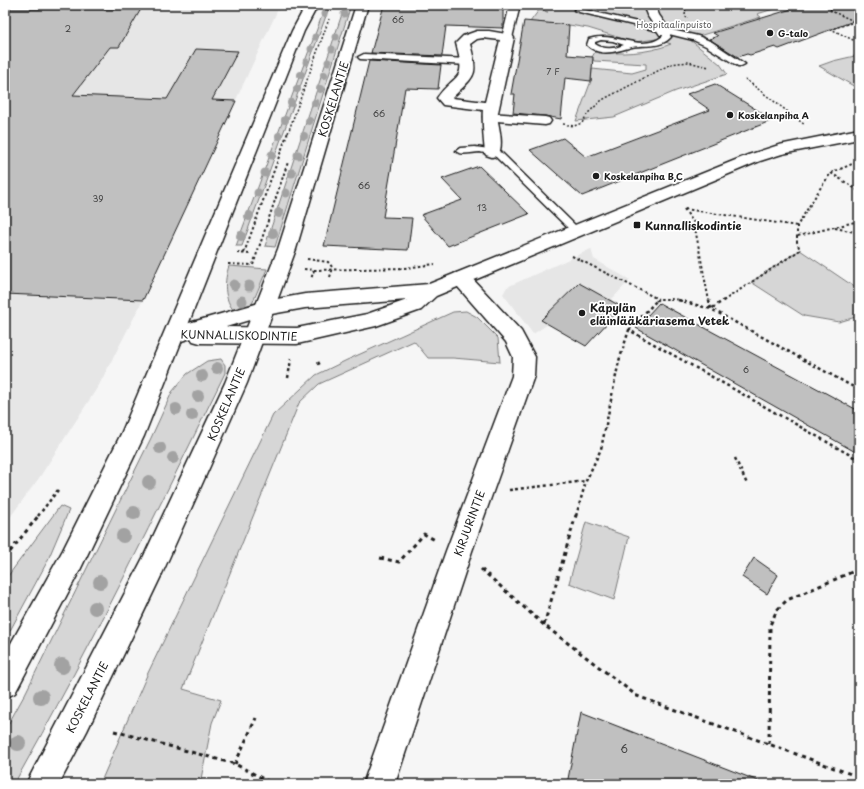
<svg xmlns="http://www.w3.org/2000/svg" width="864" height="789" viewBox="0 0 864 789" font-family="'Playpen Sans',sans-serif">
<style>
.built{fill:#e6e6e6}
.green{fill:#d6d6d6;stroke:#797979}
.building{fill:#c0c0c0;stroke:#1c1c1c}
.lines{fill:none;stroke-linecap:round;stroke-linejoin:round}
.service-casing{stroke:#1c1c1c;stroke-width:3}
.pedestrian-casing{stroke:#1c1c1c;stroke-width:3}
.minor-casing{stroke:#1c1c1c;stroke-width:3}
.tertiary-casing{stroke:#1c1c1c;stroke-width:3}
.primary-casing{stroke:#1c1c1c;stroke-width:3}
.path-far3{stroke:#1c1c1c;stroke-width:1.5;stroke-dasharray:2 2;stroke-linecap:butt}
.path-far2{stroke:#1c1c1c;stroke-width:2;stroke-dasharray:2.5 2.5;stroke-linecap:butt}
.path-far1{stroke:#1c1c1c;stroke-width:2.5;stroke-dasharray:3 3;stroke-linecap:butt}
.path{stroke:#1c1c1c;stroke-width:3;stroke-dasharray:4 4;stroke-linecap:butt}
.service{fill:#fff;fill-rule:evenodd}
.pedestrian{fill:#fff;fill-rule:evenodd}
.minor{fill:#fff;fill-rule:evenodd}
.tertiary{fill:#fff;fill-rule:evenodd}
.primary{fill:#fff;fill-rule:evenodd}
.tree{fill:#a2a2a2}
.poi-dot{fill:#1c1c1c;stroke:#fff;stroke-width:1.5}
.labels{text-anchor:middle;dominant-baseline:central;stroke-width:3.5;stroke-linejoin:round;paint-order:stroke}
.number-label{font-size:9px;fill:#454545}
.far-park-label{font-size:9px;fill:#5d5d5d;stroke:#fff}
.far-poi-label{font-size:9px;font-weight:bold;fill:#1c1c1c;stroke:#fff;text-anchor:start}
.street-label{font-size:11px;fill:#1c1c1c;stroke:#fff}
.poi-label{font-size:11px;font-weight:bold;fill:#1c1c1c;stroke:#fff;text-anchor:start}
.near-number-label{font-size:11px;fill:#454545}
</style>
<rect width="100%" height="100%" fill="#f6f6f6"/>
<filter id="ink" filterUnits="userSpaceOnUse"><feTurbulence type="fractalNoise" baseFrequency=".025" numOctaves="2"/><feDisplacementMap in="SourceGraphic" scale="8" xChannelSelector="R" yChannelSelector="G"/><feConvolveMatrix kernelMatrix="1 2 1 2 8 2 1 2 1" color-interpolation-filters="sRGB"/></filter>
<g filter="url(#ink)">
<!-- built -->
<path class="built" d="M5 5H280L143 300 99 385 39 478 5 524Z
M591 249 594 259 630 280 611 300 622 307 586 346 548 324 533 334 503 294 507 287Z"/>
<!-- green -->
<path class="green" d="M326 5H330L242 246H236Z
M345 5H351L275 247 265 246Z
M523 5H787L757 14 761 17 689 39 720 64 727 74 676 91 614 117 576 121 591 81 592 69 632 73 646 69V64L594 61 592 57 595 52C621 54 647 54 671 44L656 39 635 42 627 40 588 28 569 25 530 22 539 10 548 12Z
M859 55V87L857 88 819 66 833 61Z
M800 250 859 290V316L839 322 804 316 751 282Z
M229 266 267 269 249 311 235 312C223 299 224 281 229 266Z
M466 311 477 317 498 338 500 362 453 358H428L414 341 319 384 299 403 183 689 221 700 212 723 200 784H100L147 675 273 415 316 375 347 360 453 312Z
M221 359 225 365V373C157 511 90 650 14 784H5V730L25 694 151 438 172 392 187 374 207 361Z
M60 506 69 510 47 562 5 640V580Z
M586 522 629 537 614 600 569 583Z"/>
<!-- building -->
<path class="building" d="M384 5H503V28L446 26 442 56 371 53Z
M805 5H859V19L779 49 775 47 750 55 747 54 738 57 709 39 718 36 713 33Z
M5 9H141L119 47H110L73 95 167 99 196 49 238 51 212 100 236 101 143 300 5 294Z
M524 21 569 25 567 55 593 57 591 81 565 78 561 119 545 116 513 113 515 94H511Z
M369 61 441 65 438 89 405 88 394 153 383 217 412 218 408 250 324 246Z
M715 84 773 120 582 196 530 150 563 138 586 157 710 110 687 94Z
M479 166 529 214 448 246 421 215 462 200 442 179Z
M579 283 622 307 586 346 541 320Z
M659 303 859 411V454L636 328Z
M754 558 778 575 767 594 742 577Z
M581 712 761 782 760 784H567Z"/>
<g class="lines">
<defs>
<path id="service" d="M577 8 698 36 712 42 745 64 741 66H738L706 46 693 40 669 34 671 37C660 49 646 44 632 47 617 51 600 58 587 45L589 39C615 30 641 54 663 36L662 32 575 11 574 10ZM601 40 613 41 624 45C614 49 604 50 595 44V42Z
M475 147 489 149 502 153 579 229 581 231 579 233H573L496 157C491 155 486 153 480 152 473 152 461 156 456 151L460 148Z"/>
<path id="pedestrian" d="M510 5H520L512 38 507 41 502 38Z
M364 54 468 59 474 62 468 65 360 59 358 57Z
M489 113 545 117 549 118 551 121 549 124 545 125 485 120 483 117 485 114Z"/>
<path id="minor" d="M643 5H655L659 15 671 32 670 35H660L647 15Z
M477 31H489L512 35 514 38 497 117C499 127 504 146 498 155L492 157 486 155C484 152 482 115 483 110L443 105 437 98C456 71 467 84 456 43L463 36ZM483 38 500 40 485 102 452 98C475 75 479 77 470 44L477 39Z
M461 272 468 274 521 331 535 357 534 376 472 551 395 784H363L446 551 512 376 513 357 506 342 451 279 454 274Z"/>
<path id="tertiary" d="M859 129V139L782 154 760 161 436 296 421 310 376 326 297 344 200 343 193 341 191 338 175 343 168 341 165 335 168 329 266 301 305 294 429 284 748 155 779 145ZM407 300 367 314 297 328 226 327 266 315 305 308Z"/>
<path id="primary" d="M306 5H318L304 31 144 436 81 568 15 693 5 698V654L63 550 121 434 292 31Z
M356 5H368L296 249 247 383 161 576 87 731 59 784H26L143 558 225 383 278 249Z"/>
</defs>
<!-- service casing -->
<use href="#service" class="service-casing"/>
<!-- pedestrian casing -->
<use href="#pedestrian" class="pedestrian-casing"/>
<!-- minor casing -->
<use href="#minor" class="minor-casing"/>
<!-- tertiary casing -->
<use href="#tertiary" class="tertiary-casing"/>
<!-- primary casing -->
<use href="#primary" class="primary-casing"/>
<!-- path-far3 -->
<path class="path-far3" d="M549 5 560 7
M686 5 685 16 687 18
M823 5 831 9 829 10 854 21
M855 22 831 29 859 43
M745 79 805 125
M563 124 574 126 582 123 588 113 602 100 671 64 688 62 709 67
M288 133 329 19"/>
<!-- path-far2 -->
<path class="path-far2" d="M831 173 859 191
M684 209 694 223 709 301
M685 209 797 226
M835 228 859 233
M798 236 859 221
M237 253 250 254
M244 253 288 132
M572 256 658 299
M307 259 328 262 333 268
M228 264 253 265
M253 265 288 162
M304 269 314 270 311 279
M314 270 405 268 435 264
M330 277 333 268
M656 301 658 299H674L682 301
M723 301 800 250 797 242V226L821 187 831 173 859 161"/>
<!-- path-far1 -->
<path class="path-far1" d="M678 300 711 309 724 300
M709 300 711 309 859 390
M629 330 657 300
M318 362 321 367
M288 378 291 359
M735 458 747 484
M509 490 586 481
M38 516 58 490
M576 516 586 481 601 449 619 361 629 330 859 460"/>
<!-- path -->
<path class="path" d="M5 558 39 515
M380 558 399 562 424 534 435 540
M481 569 544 625 637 696 859 777
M544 625 576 515
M114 731 235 764 273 784
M769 744 770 625 777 610 787 600 859 569
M235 764 256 718"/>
<!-- service -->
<use href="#service" class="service"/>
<!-- pedestrian -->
<use href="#pedestrian" class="pedestrian"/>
<!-- minor -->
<use href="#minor" class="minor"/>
<!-- tertiary -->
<use href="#tertiary" class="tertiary"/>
<!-- primary -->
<use href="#primary" class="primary"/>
</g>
<!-- trees -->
<g class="tree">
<circle cx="324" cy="14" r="3.5"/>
<circle cx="344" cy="14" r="3.5"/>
<circle cx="315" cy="37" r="3.5"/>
<circle cx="336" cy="37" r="3.5"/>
<circle cx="311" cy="49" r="3.5"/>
<circle cx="332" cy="49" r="3.5"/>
<circle cx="306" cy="62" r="3.5"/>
<circle cx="328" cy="62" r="3.5"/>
<circle cx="301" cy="75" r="4"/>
<circle cx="324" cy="75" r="4"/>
<circle cx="297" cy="89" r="4"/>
<circle cx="320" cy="89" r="4"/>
<circle cx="291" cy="103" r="4"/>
<circle cx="315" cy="103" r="4"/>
<circle cx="285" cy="120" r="4"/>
<circle cx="309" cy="121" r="4"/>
<circle cx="279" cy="136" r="4"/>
<circle cx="304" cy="136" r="4"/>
<circle cx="272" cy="155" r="4.5"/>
<circle cx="298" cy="155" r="4.5"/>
<circle cx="265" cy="173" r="4.5"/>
<circle cx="292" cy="173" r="4.5"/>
<circle cx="258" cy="193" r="4.5"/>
<circle cx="286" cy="193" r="4.5"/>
<circle cx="279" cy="213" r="5"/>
<circle cx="249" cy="216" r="5"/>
<circle cx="273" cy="233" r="5"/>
<circle cx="241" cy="236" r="5"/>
<circle cx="234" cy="285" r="5.5"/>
<circle cx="249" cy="286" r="5.5"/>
<circle cx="242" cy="301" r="5.5"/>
<circle cx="217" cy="368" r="6"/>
<circle cx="202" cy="376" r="6"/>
<circle cx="198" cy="396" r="6"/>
<circle cx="176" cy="409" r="6"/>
<circle cx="192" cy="415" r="6"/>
<circle cx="160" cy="448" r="6"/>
<circle cx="173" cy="458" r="6"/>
<circle cx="149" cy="482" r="7"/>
<circle cx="134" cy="513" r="7"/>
<circle cx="123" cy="536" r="7"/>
<circle cx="100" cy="582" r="7"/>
<circle cx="95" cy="608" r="7"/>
<circle cx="62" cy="666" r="8"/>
<circle cx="41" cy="697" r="8"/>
<circle cx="18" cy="743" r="8"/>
</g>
</g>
<!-- markers -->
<g class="poi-dot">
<circle cx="770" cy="33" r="4"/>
<circle cx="730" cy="115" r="4"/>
<circle cx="596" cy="176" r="4"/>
<rect x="633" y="221" width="8" height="8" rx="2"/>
<circle cx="582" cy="313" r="4"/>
</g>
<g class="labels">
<!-- number labels -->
<g class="number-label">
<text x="398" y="19">66</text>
<text x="68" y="28">2</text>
<text x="553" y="71">7 F</text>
<text x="379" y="113">66</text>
<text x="364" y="185">66</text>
<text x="98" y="198">39</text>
<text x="482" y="207">13</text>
<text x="746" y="369">6</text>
</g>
<!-- far-park labels -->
<g class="far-park-label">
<text x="674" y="24">Hospitaalinpuisto</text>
</g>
<!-- far-poi labels -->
<g class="far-poi-label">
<text x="778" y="33">G-talo</text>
<text x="738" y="115">Koskelanpiha A</text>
<text x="604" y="176">Koskelanpiha B,C</text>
</g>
<!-- street labels -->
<g class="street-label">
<text transform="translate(333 99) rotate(-73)">KOSKELANTIE</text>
<text transform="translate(239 335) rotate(1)">KUNNALLISKODINTIE</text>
<text transform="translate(226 404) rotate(-67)">KOSKELANTIE</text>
<text transform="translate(469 523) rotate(-70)">KIRJURINTIE</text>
<text transform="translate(87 697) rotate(-63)">KOSKELANTIE</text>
</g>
<!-- poi labels -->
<g class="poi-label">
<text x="645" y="225">Kunnalliskodintie</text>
<text x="590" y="307">Käpylän<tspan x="590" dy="13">eläinlääkäriasema Vetek</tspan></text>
</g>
<!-- near-number labels -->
<g class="near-number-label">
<text x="624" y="748">6</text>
</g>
</g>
<!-- margin -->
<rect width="864" height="789" fill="none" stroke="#fff" stroke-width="20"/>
<rect x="10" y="10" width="844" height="769" fill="none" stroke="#1c1c1c" stroke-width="1.5" filter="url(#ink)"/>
</svg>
